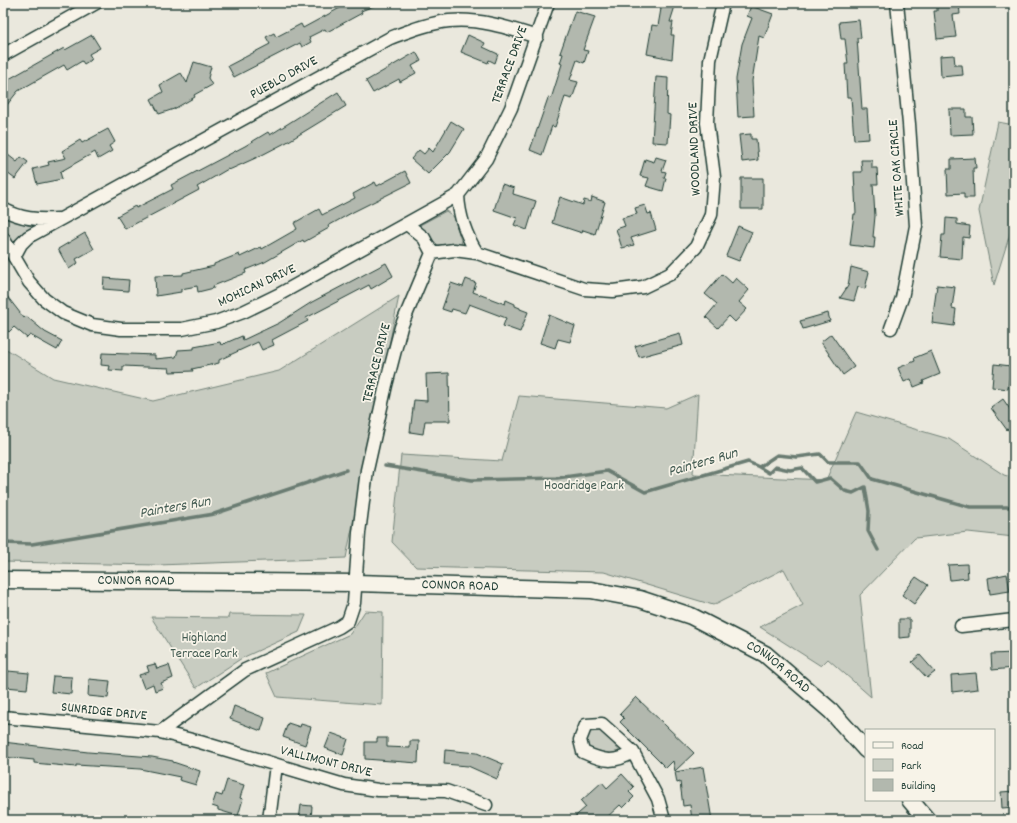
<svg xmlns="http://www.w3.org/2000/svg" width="1017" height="823" viewBox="0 0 1017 823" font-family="Dekko,sans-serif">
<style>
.green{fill:#c8ccc1;stroke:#74847a}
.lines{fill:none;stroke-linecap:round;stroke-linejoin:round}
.stream{stroke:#6a7c72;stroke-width:3.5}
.building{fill:#b2b8ae;stroke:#1f3d34}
.minor-casing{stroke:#1f3d34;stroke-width:15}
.major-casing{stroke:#1f3d34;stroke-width:19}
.minor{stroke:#f7f3e8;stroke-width:12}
.major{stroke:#f7f3e8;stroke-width:16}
.labels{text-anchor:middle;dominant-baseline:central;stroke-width:3.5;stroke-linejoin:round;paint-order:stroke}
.street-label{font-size:14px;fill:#1f3d34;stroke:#f7f3e8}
.park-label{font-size:14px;fill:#415a50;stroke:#f7f3e8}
.water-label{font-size:15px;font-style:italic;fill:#445c53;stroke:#f7f3e8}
</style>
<rect width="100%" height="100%" fill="#eae8dd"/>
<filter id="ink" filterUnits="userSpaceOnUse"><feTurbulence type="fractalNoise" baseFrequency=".025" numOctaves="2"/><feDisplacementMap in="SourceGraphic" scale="8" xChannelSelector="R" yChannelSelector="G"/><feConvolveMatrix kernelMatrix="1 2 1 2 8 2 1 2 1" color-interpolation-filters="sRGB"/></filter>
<g filter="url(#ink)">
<!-- green -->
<path class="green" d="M998 122 1014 125V221L994 285 979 211Z
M446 211 454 217 462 244 438 245 420 227V225Z
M3 218 31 226 32 228 20 235 13 243 3 225Z
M399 296 346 558 158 565 3 562V347L53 378 153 401 279 371Z
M698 394 693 474 826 480 856 412 949 439 1004 475 1014 478V537L968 532 915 538 860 595 871 697 828 659 821 666 760 627 803 605 784 569 713 605 604 572 416 567 392 542 401 455 502 461 519 396 666 408Z
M365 611 383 612 382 705 277 697 266 673 350 634Z
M229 614 306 615 299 632 242 658 196 688 151 617 228 618Z
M592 730C605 729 612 742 620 752L619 755 589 749 586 744 587 734Z"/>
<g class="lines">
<!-- stream -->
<path class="stream" d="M385 466 472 480 557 478 607 471 645 492 748 462 759 467 777 455 797 457 820 454 828 462H860L872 479 970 507H1014
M759 467 769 473 775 467 790 470 802 468 815 482 830 478 845 491 853 493 865 487 869 511 868 531 878 550
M3 543 32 544 214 514 346 470"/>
</g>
<!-- building -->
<path class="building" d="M349 3H381L361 11 362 13 327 32 325 29 309 37 311 42 302 47 300 43 234 77 228 66 270 44 266 37 274 33 276 37 301 24 303 28Z
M662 3H676L670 22H673L671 35H674L672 59 647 54 652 25 658 26Z
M937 3H959L960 14 953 15 956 37 937 39 934 11H937Z
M751 6 773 14 764 38 759 36 752 81 754 116 738 117 736 79 742 44 752 18 747 16Z
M575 11 595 17 583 50 588 51 584 63 577 60 570 80 578 82 572 99 565 97 555 127 552 126 542 155 530 150 548 98 551 99 562 64 560 63 563 54 560 53Z
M859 20 861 38H857L862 109H867L869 139 854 140 851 97H847L845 64H848L845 39H841L839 22Z
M92 35 100 48 89 54 92 59 84 64 82 61 67 70 64 65 18 91 3 110V87L9 79 64 48 65 50Z
M468 35 485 43 483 47 498 54 495 63 489 60 488 63 461 52Z
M416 52 421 61 412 66 416 73 400 82 399 79 373 93 366 81Z
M954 55 955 65H962L963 75 941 77 940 56Z
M194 62 211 67 208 78 212 85 194 95 195 97 174 109 159 114 151 99 163 92 160 85 181 73 187 83Z
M656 77 668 78 667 114 670 115 668 143 652 142Z
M338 92 346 106 287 142 260 156 229 170 228 169 197 187 199 190 125 229 117 216 135 206 136 208 173 189 171 185 245 146 268 132 270 135Z
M949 109H966V117H972L973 134 950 135Z
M451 121 464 129 450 152 428 174 411 159 419 150 424 154 429 148 433 152Z
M108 129 115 142 109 146 112 151 98 159 95 152 60 172 62 179 37 184 33 169 49 165 48 162 66 158 62 151 80 140 82 143Z
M751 134V139H756L758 160 742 162 739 135Z
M3 151 17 162 21 157 28 162 15 179 3 170Z
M656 157 666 160 662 171 666 172 664 178H666L663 191 646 186 649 178 640 176 645 159 654 162Z
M975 158 976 168H973L974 198H964V193L948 194 947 169H951V159Z
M861 160H872V168H877L878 184H873L875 216 873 237H875L874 248 850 245 854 214H856L854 172H862Z
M405 171 411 183 353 212 328 226 329 228 304 242 303 240 265 262 245 270 246 273 213 286 214 288 198 292 197 286 181 289V292L156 296 155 276 183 275V273L214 266V264L239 254 240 257 261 247 262 249 297 229 294 223 319 209 322 215 355 198 353 194 375 182 377 186Z
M741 178H763V209H741Z
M502 184 514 188 513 194 536 201 527 230 514 225 517 218 494 210Z
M560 197 583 205 584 200 591 202 592 197 605 202 595 234 583 230 582 233 552 223Z
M645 205 648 214 651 213 656 230 631 238 634 245 622 248 616 229 625 226 622 218 637 214 635 208Z
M946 218 957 219V224L970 226 969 238 963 237 962 259 940 257 942 235H945Z
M738 226 752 232 739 261 726 256Z
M85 233 94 249 76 259 78 263 69 269 58 249Z
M386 263 393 276 371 289 369 285 306 318 308 321 272 340 274 345 262 350 258 342 219 360V363L192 369 193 371 170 372 169 368 123 366V371L109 370 110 366 101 365 102 353 155 355V359L176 357 178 350 194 349V347L220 342 221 345 242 336 243 340 279 323 312 302Z
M851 267 869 272 865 289 858 287 854 301 840 298 848 286Z
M722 274 732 283 736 278 749 290 739 302 747 309 735 322 729 316 718 328 706 317 717 304 705 294Z
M104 278 129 280 128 291 103 289Z
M466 279 476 283 473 292 505 304 506 300 515 304V306L520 308V309L528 312 520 332 503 326 506 318 469 304 465 313 452 309 451 312 442 309 451 283 463 287Z
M937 285 955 287 952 308 956 309 954 326 932 323Z
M3 291 24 318 26 316 45 332 62 341 57 350 30 335 27 338 14 327 9 332 3 327Z
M828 313 830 321 803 329 800 321Z
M549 315 575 326 570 342 558 339 555 348 540 343Z
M680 333 683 345 639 357 635 346Z
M831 334 854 367 843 375 821 342Z
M931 351 940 374 923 381 924 383 914 387 911 379 904 382 898 368 915 361 914 358Z
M994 364 1011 366 1008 389 992 387Z
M449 373 450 421H425L423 434 410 432 414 400 427 401 426 374Z
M1003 399 1014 415V425L1007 430 991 408Z
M967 564 968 578 950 580 948 565Z
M1007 574 1010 591 990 594 988 578Z
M916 577 928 585 914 604 902 595Z
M899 619H910V637L899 638Z
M1014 653V668L992 670 991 654Z
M920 655 935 672 927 678 912 662Z
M155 664 157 669 169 665 173 678 161 683 163 688 155 691 153 684 144 688 139 675 149 672 147 666Z
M8 671 29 673 27 689 6 687Z
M976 673 978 689 952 692 951 675Z
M53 676 72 677 71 694 51 692Z
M89 679 110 681 108 698 88 696Z
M636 697 694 753 675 771 673 761 666 768 620 722 624 718 620 714Z
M234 706 265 718 261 731 230 719Z
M288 723 300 727 301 724 311 727 305 745 283 737Z
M331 733 348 739 343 755 325 748Z
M377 738H387V747L410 748V741H419L418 763 365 759V742H377Z
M3 742 88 752 152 757 173 761V762L200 771 196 785 179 780 180 777 140 769 76 765V767L34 763V760L3 757Z
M445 750 477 753 503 764 497 779 468 766 444 764Z
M703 767 712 820H692L690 805 683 806 680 782 677 783 675 772Z
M622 774 634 787 629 792 634 797 623 808 620 805 604 820H571L586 807 581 801 602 782 607 788Z
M227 780 244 785 240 798 243 799 238 816 218 810V808L212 806 216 794 222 796Z
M1014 791V807L1002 808 1001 792Z
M301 805 312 806 311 820H299Z"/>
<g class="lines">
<defs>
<path id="minor" d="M3 55 96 3
M458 195C459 217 465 234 477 253
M3 209C21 219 37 220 58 219
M407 224 424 238 432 253
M3 238 29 282 44 299 63 313 92 325 121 329H182L216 322 243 312 278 295 458 195 486 159 511 108 548 3
M432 253 454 250 477 253 584 289 613 291 643 287 670 274 696 247 711 215 714 177 707 123 710 60 723 3
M14 257 21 244 28 237 390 38C409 31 429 23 449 21 480 18 509 28 537 37
M891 328 902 298 916 226 909 124 897 3
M961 626 1014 620
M3 717 160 732 245 670 339 627 348 621 354 603 359 533 367 470 386 385 401 327 432 253
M160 732 200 742 344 785 378 790 446 791 486 805
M633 752C614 764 603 761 583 752L580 740 586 725 602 724 633 752 658 799 664 820
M269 820 276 765"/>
<g id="major">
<path id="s1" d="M3 580 356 583 591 590 640 599 691 616 765 654 831 711 866 750"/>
<path d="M910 800 927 820"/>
</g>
</defs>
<!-- minor casing -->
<use href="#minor" class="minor-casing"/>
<!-- major casing -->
<use href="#major" class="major-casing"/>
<!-- minor -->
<use href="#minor" class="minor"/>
<!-- major -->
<use href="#major" class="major"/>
</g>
</g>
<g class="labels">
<!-- street labels -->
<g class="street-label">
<text transform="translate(510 65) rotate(-70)">TERRACE DRIVE</text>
<text transform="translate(284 78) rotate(-29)">PUEBLO DRIVE</text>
<text transform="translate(695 149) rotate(-92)">WOODLAND DRIVE</text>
<text transform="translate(897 168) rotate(-94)">WHITE OAK CIRCLE</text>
<text transform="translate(257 286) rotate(-25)">MOHICAN DRIVE</text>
<text transform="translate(377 363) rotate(-76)">TERRACE DRIVE</text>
<text stroke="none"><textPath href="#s1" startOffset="133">CONNOR ROAD</textPath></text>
<text stroke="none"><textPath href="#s1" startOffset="457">CONNOR ROAD</textPath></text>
<text stroke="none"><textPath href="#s1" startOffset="793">CONNOR ROAD</textPath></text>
<text transform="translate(104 712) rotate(6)">SUNRIDGE DRIVE</text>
<text transform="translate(326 762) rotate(14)">VALLIMONT DRIVE</text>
</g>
<!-- park labels -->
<g class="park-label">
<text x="584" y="486">Hoodridge Park</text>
<text x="204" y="638">Highland<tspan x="204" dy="16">Terrace Park</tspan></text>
</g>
<!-- water labels -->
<g class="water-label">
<text transform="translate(703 463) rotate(-16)">Painters Run</text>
<text transform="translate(175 508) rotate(-10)">Painters Run</text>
</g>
</g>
<!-- margin -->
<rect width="1017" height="823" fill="none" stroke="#f7f3e8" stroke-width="16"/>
<rect x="8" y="8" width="1001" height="807" fill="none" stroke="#1f3d34" stroke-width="1.5" filter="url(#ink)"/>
<!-- legend -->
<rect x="865" y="729" width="130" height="72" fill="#f7f3e8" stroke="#a1aaa0"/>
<rect x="873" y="742" width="20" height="6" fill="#f7f3e8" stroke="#a1aaa0"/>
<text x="901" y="749" font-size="12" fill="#1f3d34">Road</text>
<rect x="873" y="759" width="20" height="12" fill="#c8ccc1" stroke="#a1aaa0"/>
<text x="901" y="769" font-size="12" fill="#1f3d34">Park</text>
<rect x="873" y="779" width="20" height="12" fill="#b2b8ae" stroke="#a1aaa0"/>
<text x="901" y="789" font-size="12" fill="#1f3d34">Building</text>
</svg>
